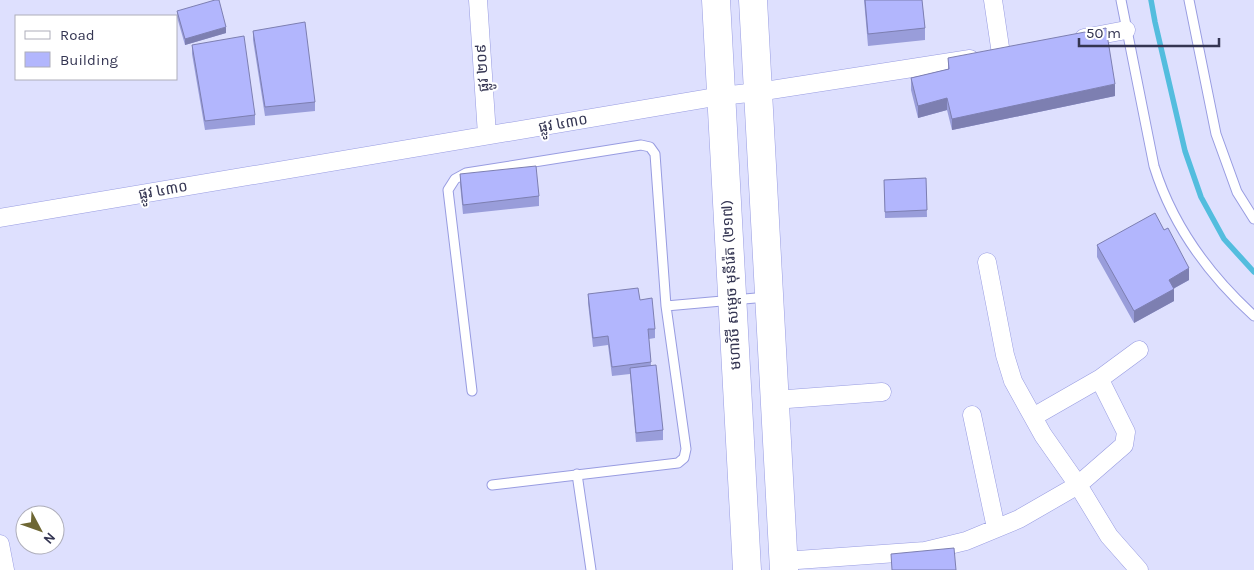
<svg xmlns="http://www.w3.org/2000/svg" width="1254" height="570" viewBox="0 0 1254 570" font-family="Karla,'Noto Sans Khmer',sans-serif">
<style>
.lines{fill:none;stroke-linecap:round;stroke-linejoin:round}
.stream{stroke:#53bdde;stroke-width:5.5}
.lane-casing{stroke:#989ce1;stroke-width:11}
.street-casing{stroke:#989ce1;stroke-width:19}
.primary-casing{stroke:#989ce1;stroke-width:29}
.lane{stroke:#fff;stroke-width:9}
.street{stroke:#fff;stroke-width:18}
.primary{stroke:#fff;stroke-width:28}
.wall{fill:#999dda}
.shaded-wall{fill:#7d7fb1}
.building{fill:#b2b6fd;stroke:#7d7fb1}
.labels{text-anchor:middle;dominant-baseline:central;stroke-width:4;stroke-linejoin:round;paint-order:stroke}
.street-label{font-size:15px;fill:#343552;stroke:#fff}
</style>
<rect width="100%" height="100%" fill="#dee0fe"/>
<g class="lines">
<!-- stream -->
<path class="stream" d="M1151 0 1155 22 1185 151 1201 197 1224 239 1254 272"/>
<defs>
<path id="lane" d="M1121 0 1154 166C1172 224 1209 275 1254 316
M1189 0 1216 134 1237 192 1254 219
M472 391 448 190 455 179 466 173 641 145 650 147 655 154 666 306
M577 474 591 570
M492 485 678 463 684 458 686 449 666 306 766 297"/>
<path id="street" d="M478 0 487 135
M993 0 1001 54
M1084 38 1126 30
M0 218 721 96 758 92 970 59
M987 262 1005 355 1013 381 1043 435 1078 485 1109 536 1139 570
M774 400 882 392
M972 415 996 528
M1033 417 1101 378
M0 544 5 570
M783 561 925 551 966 541 1019 519 1078 485 1124 445 1126 432 1102 384 1101 378 1139 350"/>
<path id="primary" d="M716 0 747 570
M753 0 784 570"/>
</defs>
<!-- lane casing -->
<use href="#lane" class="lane-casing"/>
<!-- street casing -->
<use href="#street" class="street-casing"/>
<!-- primary casing -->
<use href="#primary" class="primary-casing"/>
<!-- lane -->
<use href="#lane" class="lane"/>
<!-- street -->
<use href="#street" class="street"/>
<!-- primary -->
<use href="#primary" class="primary"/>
</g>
<!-- wall -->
<path class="wall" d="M864 0H922L925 28V40L868 46Z
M177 11 226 33 185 45 177 17Z
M253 31 315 102V111L265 116 253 40Z
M192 45 255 115V125L205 130 192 54Z
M948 58 1115 96 952 130 947 110 918 118 911 90V78L948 69Z
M460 174 539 196V206L463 214 460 184Z
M926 178 927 217 885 218 884 180Z
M1164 230 1189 280 1173 289 1174 301 1134 323 1097 257V245Z
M588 294 640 300 655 329V338L649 339 651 365 663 430V440L636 442 630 374 612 376 608 345 593 347 588 303Z"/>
<!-- shaded-wall -->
<path class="shaded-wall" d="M226 27V33L185 45V39Z
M1115 84V96L952 130V119Z
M947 98V110L918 118V106Z
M1189 268V280L1169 291V280Z
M1174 289V301L1134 323V311Z"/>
<!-- building -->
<path class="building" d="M215 0H219L226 27 185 39 177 11Z
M865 0H922L925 28 868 34Z
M305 22 315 102 265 107 253 31Z
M1106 28 1115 84 952 119 947 98 918 106 911 78 949 69 948 58Z
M244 36 255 115 205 121 192 45Z
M536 166 539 196 463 205 460 174Z
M926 178 927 210 885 212 884 180Z
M1155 213 1164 230 1168 228 1189 268 1169 280 1174 289 1134 311 1097 245Z
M638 288 640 300 652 298 655 329H648L651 362 612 367 608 336 593 338 588 294Z
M656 365 663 430 636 433 630 368Z
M954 548 956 570H892L891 554Z"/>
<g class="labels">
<!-- street labels -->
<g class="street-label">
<text transform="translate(482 68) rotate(-94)">ផ្លូវ ២០៩</text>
<text transform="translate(563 123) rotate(-10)">ផ្លូវ ៤៣០</text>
<text transform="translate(163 190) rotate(-10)">ផ្លូវ ៤៣០</text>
<text transform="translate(731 285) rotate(-93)">មហាវិថី សម្តេច មុនីរ៉េត (២១៧)</text>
</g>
</g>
<!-- legend -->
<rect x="15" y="15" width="162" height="65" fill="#ffffff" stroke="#aeaeba"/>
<rect x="25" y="31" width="25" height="8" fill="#ffffff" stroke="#aeaeba"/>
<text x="60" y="40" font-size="15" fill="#343552">Road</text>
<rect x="25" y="52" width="25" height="15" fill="#b2b6fd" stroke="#aeaeba"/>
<text x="60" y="65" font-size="15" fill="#343552">Building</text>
<!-- north arrow -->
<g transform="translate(40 530) rotate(131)"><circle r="24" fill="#ffffff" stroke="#aeaeba"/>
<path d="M0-4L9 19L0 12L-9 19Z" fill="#6e6733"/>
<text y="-8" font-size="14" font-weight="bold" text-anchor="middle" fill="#343552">N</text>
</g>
<!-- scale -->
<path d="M1079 38v8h140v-8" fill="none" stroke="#343552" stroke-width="2.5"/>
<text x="1086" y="38" font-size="15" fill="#343552" stroke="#ffffff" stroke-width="4" paint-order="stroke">50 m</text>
</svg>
